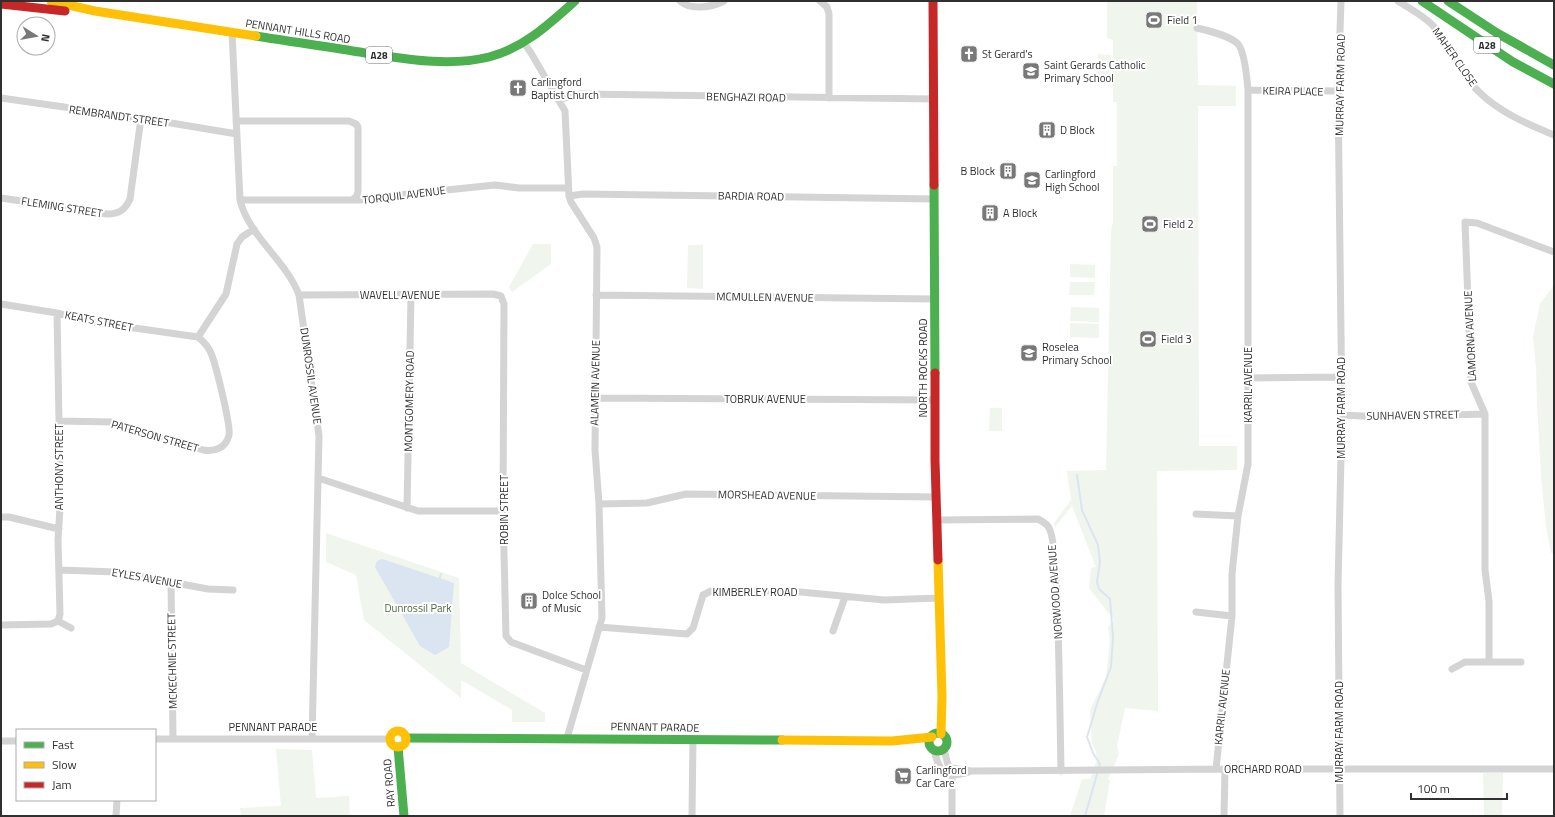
<svg xmlns="http://www.w3.org/2000/svg" width="1555" height="817" viewBox="0 0 1555 817" font-family="'Titillium Web',sans-serif">
<style>
.green{fill:#f0f5ed}
.water{fill:#dbe5f2}
.lines{fill:none;stroke-linecap:round;stroke-linejoin:round}
.stream{stroke:#dbe5f2;stroke-width:2}
.street{stroke:#d4d4d4;stroke-width:7}
.fast{stroke:#4caf50;stroke-width:9}
.slow{stroke:#ffc107;stroke-width:9}
.jam{stroke:#c62828;stroke-width:9}
.labels{text-anchor:middle;dominant-baseline:central;stroke-width:4;stroke-linejoin:round;paint-order:stroke}
.shield{fill:#fff;stroke:#6e6e6e;stroke-width:1}
.shield-label{font-size:10px;font-weight:bold;fill:#303030}
.poi-label{font-size:11px;fill:#303030;stroke:#fff;text-anchor:start}
.street-label{font-size:11px;fill:#303030;stroke:#fff}
.park-label{font-size:11px;fill:#4c6b3e;stroke:#fff}
</style>
<rect width="100%" height="100%" fill="#fff"/>
<!-- green -->
<path class="green" d="M1107 1H1197L1198 85 1236 86V106H1198L1199 446H1237V470L1157 471 1158 711 1125 708 1117 746 1119 754 1108 779 1110 780 1104 816H1070L1082 779H1090L1097 760 1096 751 1092 744 1090 710 1106 677 1110 640 1108 627 1114 620 1089 588 1091 568 1096 567 1072 506 1055 527 1054 523 1071 500 1067 471 1106 470 1111 232 1113 221V166H1117V102H1113V40L1107 38Z
M1098 54 1111 55 1109 84 1096 83Z
M533 244H551V264L512 292 509 287Z
M688 245H703V289L687 288Z
M1070 264 1095 265V278L1070 277Z
M1070 282H1095L1094 295H1069Z
M1554 285V553H1551L1546 527 1541 476 1537 403 1536 367 1533 337 1540 304Z
M1071 307 1099 308V322L1070 321Z
M1070 323 1099 324V338L1070 337Z
M990 408H1002V431H989Z
M326 533 459 578 461 663 545 713V722H512V710L461 680V698L364 620 356 575 326 562Z
M276 749 312 750 316 798 349 796 350 816H241L240 808 281 806Z
M1483 773H1503L1502 816H1484Z"/>
<!-- water -->
<path class="water" d="M382 559 454 583 449 647 435 655 420 646 375 567 377 561Z"/>
<g class="lines">
<!-- stream -->
<path class="stream" d="M1077 475 1082 510 1098 545 1100 562 1097 582 1099 589 1110 599 1113 637 1111 667 1098 701 1087 737 1093 753 1100 764 1085 816
M439 580 441 574"/>
<!-- street -->
<path class="street" d="M680 1C691 11 712 7 724 1
M820 1 827 7 829 14V98
M1398 1C1410 9 1426 17 1435 28 1451 48 1460 72 1478 91 1499 112 1527 124 1554 135
M1197 28C1209 31 1229 35 1238 44 1245 52 1247 79 1248 90V464L1238 516 1232 574V616L1216 769
M232 32 240 200C249 237 286 260 299 295L319 436 312 739
M524 43 531 53 565 111 569 196 571 202 594 238 597 247 595 450 599 504 602 618 567 738
M1248 90 1338 91
M1 98 141 118 237 134
M559 100 572 96 581 94 933 99
M236 121H349L356 124 358 127V191L357 196 352 200
M569 196 583 194 934 199
M1 198 107 214C119 214 125 210 130 199L141 118
M240 200H362L369 198 495 185 519 188H567
M299 295 493 294 501 296 504 304 503 511 506 636 511 642 586 670
M596 295 934 299
M1 304 57 313 92 322 198 337
M57 313 59 421 60 508 58 540 60 614 58 621
M1248 378 1341 377
M595 398 935 400
M1342 415 1383 417 1485 414
M59 421 112 422 203 450C215 452 226 448 229 435 231 426 215 360 210 351 207 345 203 341 198 337L226 294 237 244 242 237 254 229
M318 478 418 511H503
M599 504 647 503 686 494 937 497
M407 508 411 295
M1196 514 1238 516
M1 517H9L59 529
M938 520 1038 519C1042 521 1047 524 1049 528 1055 538 1056 578 1057 591 1059 651 1060 711 1061 771
M60 570 116 572 208 589 233 590
M171 582 173 739
M1196 612 1232 616
M58 621 71 628
M1 625 51 624 58 621
M599 627 687 634 693 628 703 595 711 591H790L884 600 939 598
M833 631 845 597
M1489 662V601L1485 570V414L1471 382 1465 222 1477 223 1554 252
M1452 669 1465 662H1521
M155 739H390
M1 741H17
M944 749 948 765 952 768V816
M934 750C940 773 944 780 969 772
M952 768 971 771 1225 769H1554
M116 816 117 800
M692 816 693 739
M1224 816 1225 769
M1340 816 1338 585 1342 415 1338 91 1341 1"/>
<!-- fast -->
<path class="fast" d="M1422 1 1513 62 1554 84
M1448 1 1497 33 1554 65
M256 36C293 42 329 47 365 53 406 59 448 67 489 57 524 48 549 24 575 1
M934 185 935 373
M929 742a9 9 0 1 1 18 0a9 9 0 1 1-18 0Z
M406 738 782 740
M398 747 404 816"/>
<!-- slow -->
<path class="slow" d="M51 1 95 11 256 36
M938 560 942 697 941 734
M390 739a8 8 0 1 1 16 0a8 8 0 1 1-16 0Z
M782 740 892 741 932 737"/>
<!-- jam -->
<path class="jam" d="M933 1 934 185
M1 4 65 11
M935 373V460L938 560"/>
</g>
<!-- icons -->
<defs>
<symbol id="stadium-square" viewBox="-11 -11 22 22"><rect x="-9" y="-9" width="18" height="18" rx="4" fill="#787878" stroke="#fff"/><path d="M0-5a6.5 5 0 1 0 0 10a6.5 5 0 1 0 0-10ZM-3.5-1.8h7v3.6h-7Z" fill="#fff"/></symbol>
<symbol id="church-square" viewBox="-11 -11 22 22"><rect x="-9" y="-9" width="18" height="18" rx="4" fill="#787878" stroke="#fff"/><path d="M-1.2-6h2.4v3.5h3.3v2.4h-3.3V6h-2.4V-.1h-3.3v-2.4h3.3Z" fill="#fff"/></symbol>
<symbol id="school-square" viewBox="-11 -11 22 22"><rect x="-9" y="-9" width="18" height="18" rx="4" fill="#787878" stroke="#fff"/><path d="M0-5L7-2L0 1L-7-2ZM-4 1L0 2.5L4 1V4Q0 6-4 4Z" fill="#fff"/></symbol>
<symbol id="building-square" viewBox="-11 -11 22 22"><rect x="-9" y="-9" width="18" height="18" rx="4" fill="#787878" stroke="#fff"/><path d="M-4-6H4V6H1V3H-1V6H-4ZM-2.5-4.3h1.7v1.8h-1.7ZM.8-4.3h1.7v1.8H.8ZM-2.5-1h1.7V.8h-1.7ZM.8-1h1.7V.8H.8Z" fill="#fff"/></symbol>
<symbol id="supermarket-square" viewBox="-11 -11 22 22"><rect x="-9" y="-9" width="18" height="18" rx="4" fill="#787878" stroke="#fff"/><path d="M-6-5.5h2.5l.6 2H6L4.5 2H-2.5L-4.4-4H-6ZM-1.5 3.2a1.3 1.3 0 1 0 .1 0ZM3 3.2a1.3 1.3 0 1 0 .1 0Z" fill="#fff"/></symbol>
</defs>
<g fill-rule="evenodd">
<use href="#stadium-square" x="1144" y="10" width="20" height="20"/>
<use href="#church-square" x="959" y="44" width="20" height="20"/>
<use href="#school-square" x="1021" y="61" width="20" height="20"/>
<use href="#church-square" x="508" y="78" width="20" height="20"/>
<use href="#building-square" x="1037" y="120" width="20" height="20"/>
<use href="#building-square" x="998" y="161" width="20" height="20"/>
<use href="#school-square" x="1022" y="170" width="20" height="20"/>
<use href="#building-square" x="980" y="203" width="20" height="20"/>
<use href="#stadium-square" x="1140" y="214" width="20" height="20"/>
<use href="#stadium-square" x="1138" y="329" width="20" height="20"/>
<use href="#school-square" x="1019" y="343" width="20" height="20"/>
<use href="#building-square" x="519" y="591" width="20" height="20"/>
<use href="#supermarket-square" x="893" y="766" width="20" height="20"/>
</g>
<g class="labels">
<!-- shield labels -->
<g class="shield">
<rect x="1474" y="37" width="26" height="16" rx="3"/>
<rect x="366" y="47" width="26" height="16" rx="3"/>
</g>
<g class="shield-label">
<text x="1487" y="45">A28</text>
<text x="379" y="55">A28</text>
</g>
<!-- poi labels -->
<g class="poi-label">
<text x="1167" y="20">Field 1</text>
<text x="982" y="54">St Gerard's</text>
<text x="1044" y="65">Saint Gerards Catholic<tspan x="1044" dy="13">Primary School</tspan></text>
<text x="531" y="82">Carlingford<tspan x="531" dy="13">Baptist Church</tspan></text>
<text x="1060" y="130">D Block</text>
<text x="995" y="171" text-anchor="end">B Block</text>
<text x="1045" y="174">Carlingford<tspan x="1045" dy="13">High School</tspan></text>
<text x="1003" y="213">A Block</text>
<text x="1163" y="224">Field 2</text>
<text x="1161" y="339">Field 3</text>
<text x="1042" y="347">Roselea<tspan x="1042" dy="13">Primary School</tspan></text>
<text x="542" y="595">Dolce School<tspan x="542" dy="13">of Music</tspan></text>
<text x="916" y="770">Carlingford<tspan x="916" dy="13">Car Care</tspan></text>
</g>
<!-- street labels -->
<g class="street-label">
<text transform="translate(298 31) rotate(9)">PENNANT HILLS ROAD</text>
<text transform="translate(1455 57) rotate(55)">MAHER CLOSE</text>
<text transform="translate(1340 85) rotate(-89)">MURRAY FARM ROAD</text>
<text transform="translate(1293 91) rotate(1)">KEIRA PLACE</text>
<text transform="translate(746 97) rotate(1)">BENGHAZI ROAD</text>
<text transform="translate(119 116) rotate(8)">REMBRANDT STREET</text>
<text transform="translate(404 195) rotate(-7)">TORQUIL AVENUE</text>
<text transform="translate(751 196) rotate(1)">BARDIA ROAD</text>
<text transform="translate(62 207) rotate(9)">FLEMING STREET</text>
<text x="400" y="295">WAVELL AVENUE</text>
<text transform="translate(765 297) rotate(1)">MCMULLEN AVENUE</text>
<text transform="translate(99 321) rotate(11)">KEATS STREET</text>
<text transform="translate(1470 336) rotate(-93)">LAMORNA AVENUE</text>
<text transform="translate(923 368) rotate(-90)">NORTH ROCKS ROAD</text>
<text transform="translate(311 376) rotate(82)">DUNROSSIL AVENUE</text>
<text transform="translate(595 383) rotate(-89)">ALAMEIN AVENUE</text>
<text transform="translate(1248 385) rotate(-90)">KARRIL AVENUE</text>
<text x="765" y="399">TOBRUK AVENUE</text>
<text transform="translate(409 401) rotate(-89)">MONTGOMERY ROAD</text>
<text transform="translate(1341 408) rotate(-90)">MURRAY FARM ROAD</text>
<text transform="translate(1413 415) rotate(-1)">SUNHAVEN STREET</text>
<text transform="translate(155 436) rotate(16)">PATERSON STREET</text>
<text transform="translate(59 467) rotate(-90)">ANTHONY STREET</text>
<text transform="translate(767 495) rotate(1)">MORSHEAD AVENUE</text>
<text transform="translate(504 510) rotate(-90)">ROBIN STREET</text>
<text transform="translate(147 578) rotate(10)">EYLES AVENUE</text>
<text x="755" y="592">KIMBERLEY ROAD</text>
<text transform="translate(1055 592) rotate(-94)">NORWOOD AVENUE</text>
<text transform="translate(172 661) rotate(-91)">MCKECHNIE STREET</text>
<text transform="translate(1222 707) rotate(-84)">KARRIL AVENUE</text>
<text x="273" y="727">PENNANT PARADE</text>
<text transform="translate(655 727) rotate(1)">PENNANT PARADE</text>
<text transform="translate(1339 732) rotate(-90)">MURRAY FARM ROAD</text>
<text x="1263" y="769">ORCHARD ROAD</text>
<text transform="translate(389 783) rotate(-95)">RAY ROAD</text>
</g>
<!-- park labels -->
<g class="park-label">
<text x="418" y="608">Dunrossil Park</text>
</g>
</g>
<!-- border -->
<rect width="1555" height="817" fill="none" stroke="#303030" stroke-width="4"/>
<!-- legend -->
<rect x="16" y="729" width="140" height="72" fill="#ffffff" stroke="#acacac"/>
<rect x="24" y="742" width="20" height="6" fill="#4caf50" stroke="#acacac"/>
<text x="52" y="749" font-size="12" fill="#303030">Fast</text>
<rect x="24" y="762" width="20" height="6" fill="#ffc107" stroke="#acacac"/>
<text x="52" y="769" font-size="12" fill="#303030">Slow</text>
<rect x="24" y="782" width="20" height="6" fill="#c62828" stroke="#acacac"/>
<text x="52" y="789" font-size="12" fill="#303030">Jam</text>
<!-- north arrow -->
<g transform="translate(36 36) rotate(101)"><circle r="19" fill="#ffffff" stroke="#acacac"/>
<path d="M0-3L7 15L0 10L-7 15Z" fill="#787878"/>
<text y="-6" font-size="11" font-weight="bold" text-anchor="middle" fill="#303030">N</text>
</g>
<!-- scale -->
<path d="M1411 793v6h96v-6" fill="none" stroke="#303030" stroke-width="2"/>
<text x="1417" y="793" font-size="12" fill="#303030" stroke="#ffffff" stroke-width="3" paint-order="stroke">100 m</text>
</svg>
